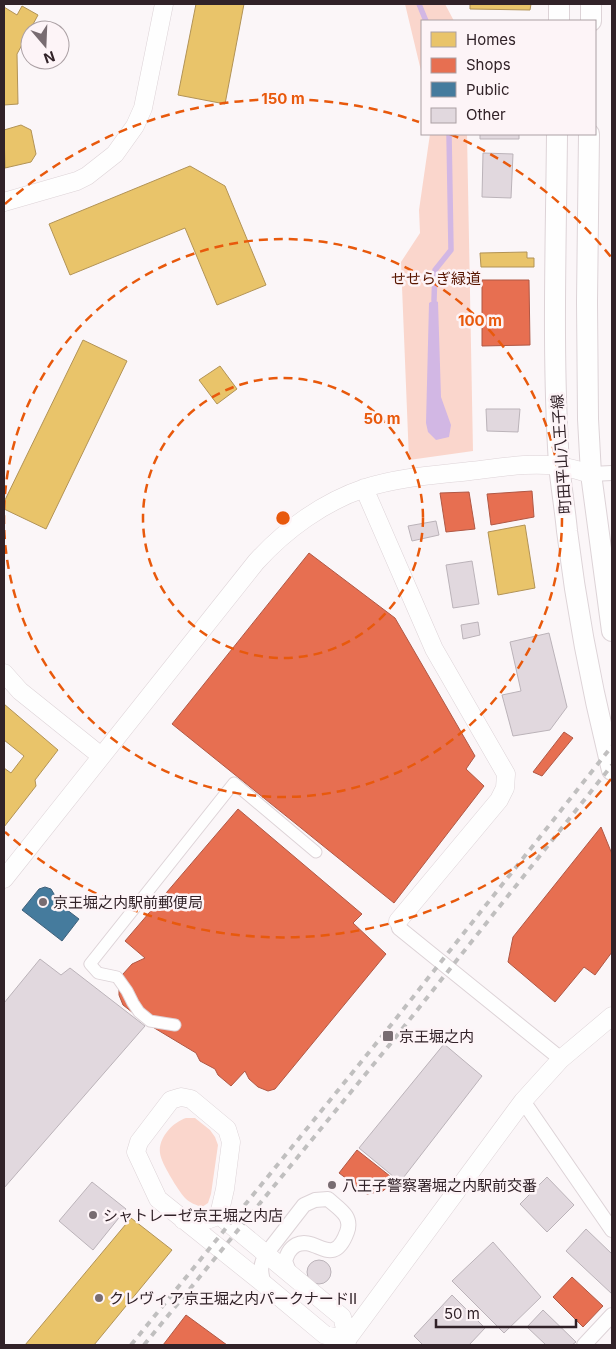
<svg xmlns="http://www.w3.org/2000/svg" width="616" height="1349" viewBox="0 0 616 1349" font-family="Inter,'Noto Sans JP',sans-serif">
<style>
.green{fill:#fad6cc}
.water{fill:#d2b7e4}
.homes{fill:#e9c46a;stroke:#b29356}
.shops{fill:#e76f51;stroke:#b05845}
.public{fill:#457b9d;stroke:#3f607a}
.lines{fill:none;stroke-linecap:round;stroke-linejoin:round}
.stream{stroke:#d2b7e4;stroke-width:5.5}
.building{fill:#e1d8de;stroke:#bbb3b9}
.pedestrian-casing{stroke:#ddd3d7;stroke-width:13}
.minor-casing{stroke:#ddd3d7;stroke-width:16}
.tertiary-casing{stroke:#ddd3d7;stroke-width:19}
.secondary-casing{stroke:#ddd3d7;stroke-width:22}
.pedestrian{stroke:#fefefe;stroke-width:11}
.minor{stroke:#fefefe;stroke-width:14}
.tertiary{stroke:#fefefe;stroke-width:18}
.secondary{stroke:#fefefe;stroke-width:20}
.rail{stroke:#c0bfbf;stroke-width:4;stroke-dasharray:6 6;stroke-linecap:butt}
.ring{fill:none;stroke:#e8590c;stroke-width:2.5;stroke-dasharray:9 6}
.poi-dot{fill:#786c71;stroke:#fdf4f7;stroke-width:2}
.labels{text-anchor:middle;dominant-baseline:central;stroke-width:5;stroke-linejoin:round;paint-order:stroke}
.park-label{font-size:15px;fill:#581600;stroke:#fdf4f7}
.street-label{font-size:15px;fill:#312228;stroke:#fdf4f7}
.poi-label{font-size:15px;fill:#312228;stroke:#fdf4f7;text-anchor:start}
.centre{fill:#e8590c;stroke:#fdf4f7;stroke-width:2.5}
.ring-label{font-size:15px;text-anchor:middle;font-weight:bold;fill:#e8590c;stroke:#fdf4f7;stroke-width:5;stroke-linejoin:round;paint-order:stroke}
</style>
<rect width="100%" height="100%" fill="#fbf6f8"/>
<!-- green -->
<path class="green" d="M405 4H445L454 21H422V75Z
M430 134H467L473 451 409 460 401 262 420 233 419 210Z
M186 1118H195L210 1130 215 1137 218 1145 211 1194 208 1203 202 1207C196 1205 190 1203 185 1198 178 1190 161 1163 160 1153 158 1138 173 1122 186 1118Z"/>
<!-- water -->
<path class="water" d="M434 300 438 302 441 397 451 425 449 437 436 440 428 432 426 423 429 303Z"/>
<!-- homes -->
<path class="homes" d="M196 4H244L225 104 178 95Z
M470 4H531L530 10 470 9Z
M22 6 38 15 17 54 18 104 4 105V7L17 15Z
M21 125 31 130 36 154 31 162 5 168 4 130Z
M190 166 225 186 266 285 217 305 185 228 70 275 49 224Z
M527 252V258H534V267H481L480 253Z
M83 340 127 361 46 529 4 509V502Z
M220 366 237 389 217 404 199 380Z
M525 525 535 588 498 595 488 532Z
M4 704 58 750 35 780 36 786 4 827V768L11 773 24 756 4 740Z
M131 1218 172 1250 94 1345H25Z"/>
<!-- shops -->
<path class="shops" d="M482 280H529L530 345 482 346Z
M532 491 534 517 491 525 487 494Z
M469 492 475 529 446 532 440 493Z
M309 553 395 618 475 756 466 769 484 786 394 903 172 724Z
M564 732 573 738 542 776 533 772Z
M238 809 362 914 353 923 386 954 275 1089 268 1091 258 1087 249 1079 245 1071 231 1086 218 1075 215 1069 200 1061 196 1053 146 1023 123 1005 119 995V984L123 974 132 964 145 958 125 941Z
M601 827 612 854V952L595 975 584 967 555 1002 508 962 513 937Z
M357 1150 395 1180 383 1191 367 1194 339 1173Z
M572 1277 603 1306 583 1327 553 1297Z
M186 1315 227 1345H163Z"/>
<!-- public -->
<path class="public" d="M45 887 51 889 54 894V900L79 919 62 941 22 910 39 889Z"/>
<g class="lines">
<!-- stream -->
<path class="stream" d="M419 4 426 21
M434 300 435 270 451 250 449 134"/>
</g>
<!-- building -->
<path class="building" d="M480 134H519V139H480Z
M483 153 513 154 511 198 482 197Z
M486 409H520L518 432 487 431Z
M436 521 439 535 412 541 408 526Z
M472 561 479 604 453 608 446 565Z
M478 622 480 635 463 639 461 625Z
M549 633 567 707 550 730 513 736 502 695 521 691 510 642Z
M40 959 61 975 70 968 145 1026 4 1188V1003Z
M444 1044 482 1076 400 1182 359 1148Z
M547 1177 574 1205 547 1232 520 1204Z
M92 1182 126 1209 93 1250 59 1221Z
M586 1229 612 1254V1294L566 1251Z
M493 1242 541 1297 504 1333 452 1281Z
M307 1272a12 12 0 1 1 24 0a12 12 0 1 1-24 0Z
M452 1295 485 1328 469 1345H423L414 1336Z
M543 1310 576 1342 572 1345H546L527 1327Z"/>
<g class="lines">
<defs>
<path id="pedestrian" d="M175 1025 150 1021 139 1012 133 1003 127 991 117 977 98 973 90 964 234 783 316 852"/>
<path id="minor" d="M591 474 612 473
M398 921 399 928 561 1059
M523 1101 612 1230
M264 1284C260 1272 260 1265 266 1254L304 1205 315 1200 328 1199C339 1209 353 1216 347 1232 333 1270 316 1235 296 1245 289 1249 287 1255 285 1261L290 1274
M584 1345 612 1315"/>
<path id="tertiary" d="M4 202 77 181 87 176 115 154 135 126 143 108 164 4
M364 488 434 649 506 774 505 788 499 800 398 921
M4 673 20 691 101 756
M4 879 256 562C285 530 323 502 365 488 399 477 435 475 470 471 499 468 529 462 557 466 569 467 580 471 591 474
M219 1215 342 1317 348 1339
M183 1220C197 1222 206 1222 219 1215L225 1189 231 1142 227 1129 191 1099 181 1097 171 1100 139 1142 136 1152 158 1199 264 1284 325 1335 348 1339
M343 1345 523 1101 561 1059 612 1016"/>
<path id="secondary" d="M559 21V4
M591 21V4
M557 134C556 244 552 354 559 464 561 486 565 509 567 531 577 612 592 691 612 770
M589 134 587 302 588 419 591 474 612 631"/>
</defs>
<!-- pedestrian casing -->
<use href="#pedestrian" class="pedestrian-casing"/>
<!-- minor casing -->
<use href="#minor" class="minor-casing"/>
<!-- tertiary casing -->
<use href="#tertiary" class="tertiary-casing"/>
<!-- secondary casing -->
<use href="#secondary" class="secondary-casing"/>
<!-- pedestrian -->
<use href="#pedestrian" class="pedestrian"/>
<!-- minor -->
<use href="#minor" class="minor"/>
<!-- tertiary -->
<use href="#tertiary" class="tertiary"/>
<!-- secondary -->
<use href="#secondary" class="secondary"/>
<!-- rail -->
<path class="rail" d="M131 1345 383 1035 612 746
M144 1345 391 1043 612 765"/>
</g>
<!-- distance rings -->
<g class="ring">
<circle cx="283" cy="518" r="140"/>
<circle cx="283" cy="518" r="279"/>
<path d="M611 779A419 419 0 0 1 5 832M5 204A419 419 0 0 1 419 122M450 134A419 419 0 0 1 611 257"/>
</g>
<!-- markers -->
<g class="poi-dot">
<circle cx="43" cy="902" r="5"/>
<rect x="382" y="1030" width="12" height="12" rx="2.5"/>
<circle cx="332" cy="1185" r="5"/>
<circle cx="93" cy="1215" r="5"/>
<circle cx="99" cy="1298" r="5"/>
</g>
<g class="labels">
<!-- park labels -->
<g class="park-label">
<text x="436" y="278">せせらぎ緑道</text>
</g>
<!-- street labels -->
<g class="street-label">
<text transform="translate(561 454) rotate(-94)">町田平山八王子線</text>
</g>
<!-- poi labels -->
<g class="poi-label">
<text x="53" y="902">京王堀之内駅前郵便局</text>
<text x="399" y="1036">京王堀之内</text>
<text x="342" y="1185">八王子警察署堀之内駅前交番</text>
<text x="103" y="1215">シャトレーゼ京王堀之内店</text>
<text x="109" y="1298">クレヴィア京王堀之内パークナードⅡ</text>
</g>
</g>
<circle cx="283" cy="518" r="8" class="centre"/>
<g class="ring-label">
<text x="283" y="104">150 m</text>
<text x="480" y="326">100 m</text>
<text x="382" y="424">50 m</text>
</g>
<!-- border -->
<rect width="616" height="1349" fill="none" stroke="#312228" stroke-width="10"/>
<!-- legend -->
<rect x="421" y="20" width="175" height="115" fill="#fdf4f7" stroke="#aba0a4"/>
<rect x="431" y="32" width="25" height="15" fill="#e9c46a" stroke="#aba0a4"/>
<text x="466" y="45" font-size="15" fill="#312228">Homes</text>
<rect x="431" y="58" width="25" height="15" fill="#e76f51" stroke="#aba0a4"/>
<text x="466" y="70" font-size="15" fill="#312228">Shops</text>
<rect x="431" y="82" width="25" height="15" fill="#457b9d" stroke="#aba0a4"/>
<text x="466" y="95" font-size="15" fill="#312228">Public</text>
<rect x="431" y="108" width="25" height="15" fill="#e1d8de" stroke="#aba0a4"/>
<text x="466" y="120" font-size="15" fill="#312228">Other</text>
<!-- north arrow -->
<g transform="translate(45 45) rotate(161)"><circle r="24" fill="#fdf4f7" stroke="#aba0a4"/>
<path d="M0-4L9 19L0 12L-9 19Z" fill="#786c71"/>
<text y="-8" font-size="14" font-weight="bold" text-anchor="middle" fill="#312228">N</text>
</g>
<!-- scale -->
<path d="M436 1319v8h140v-8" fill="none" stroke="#312228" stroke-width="2.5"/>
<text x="444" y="1319" font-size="15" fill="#312228" stroke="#fdf4f7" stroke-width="4" paint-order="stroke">50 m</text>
</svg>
